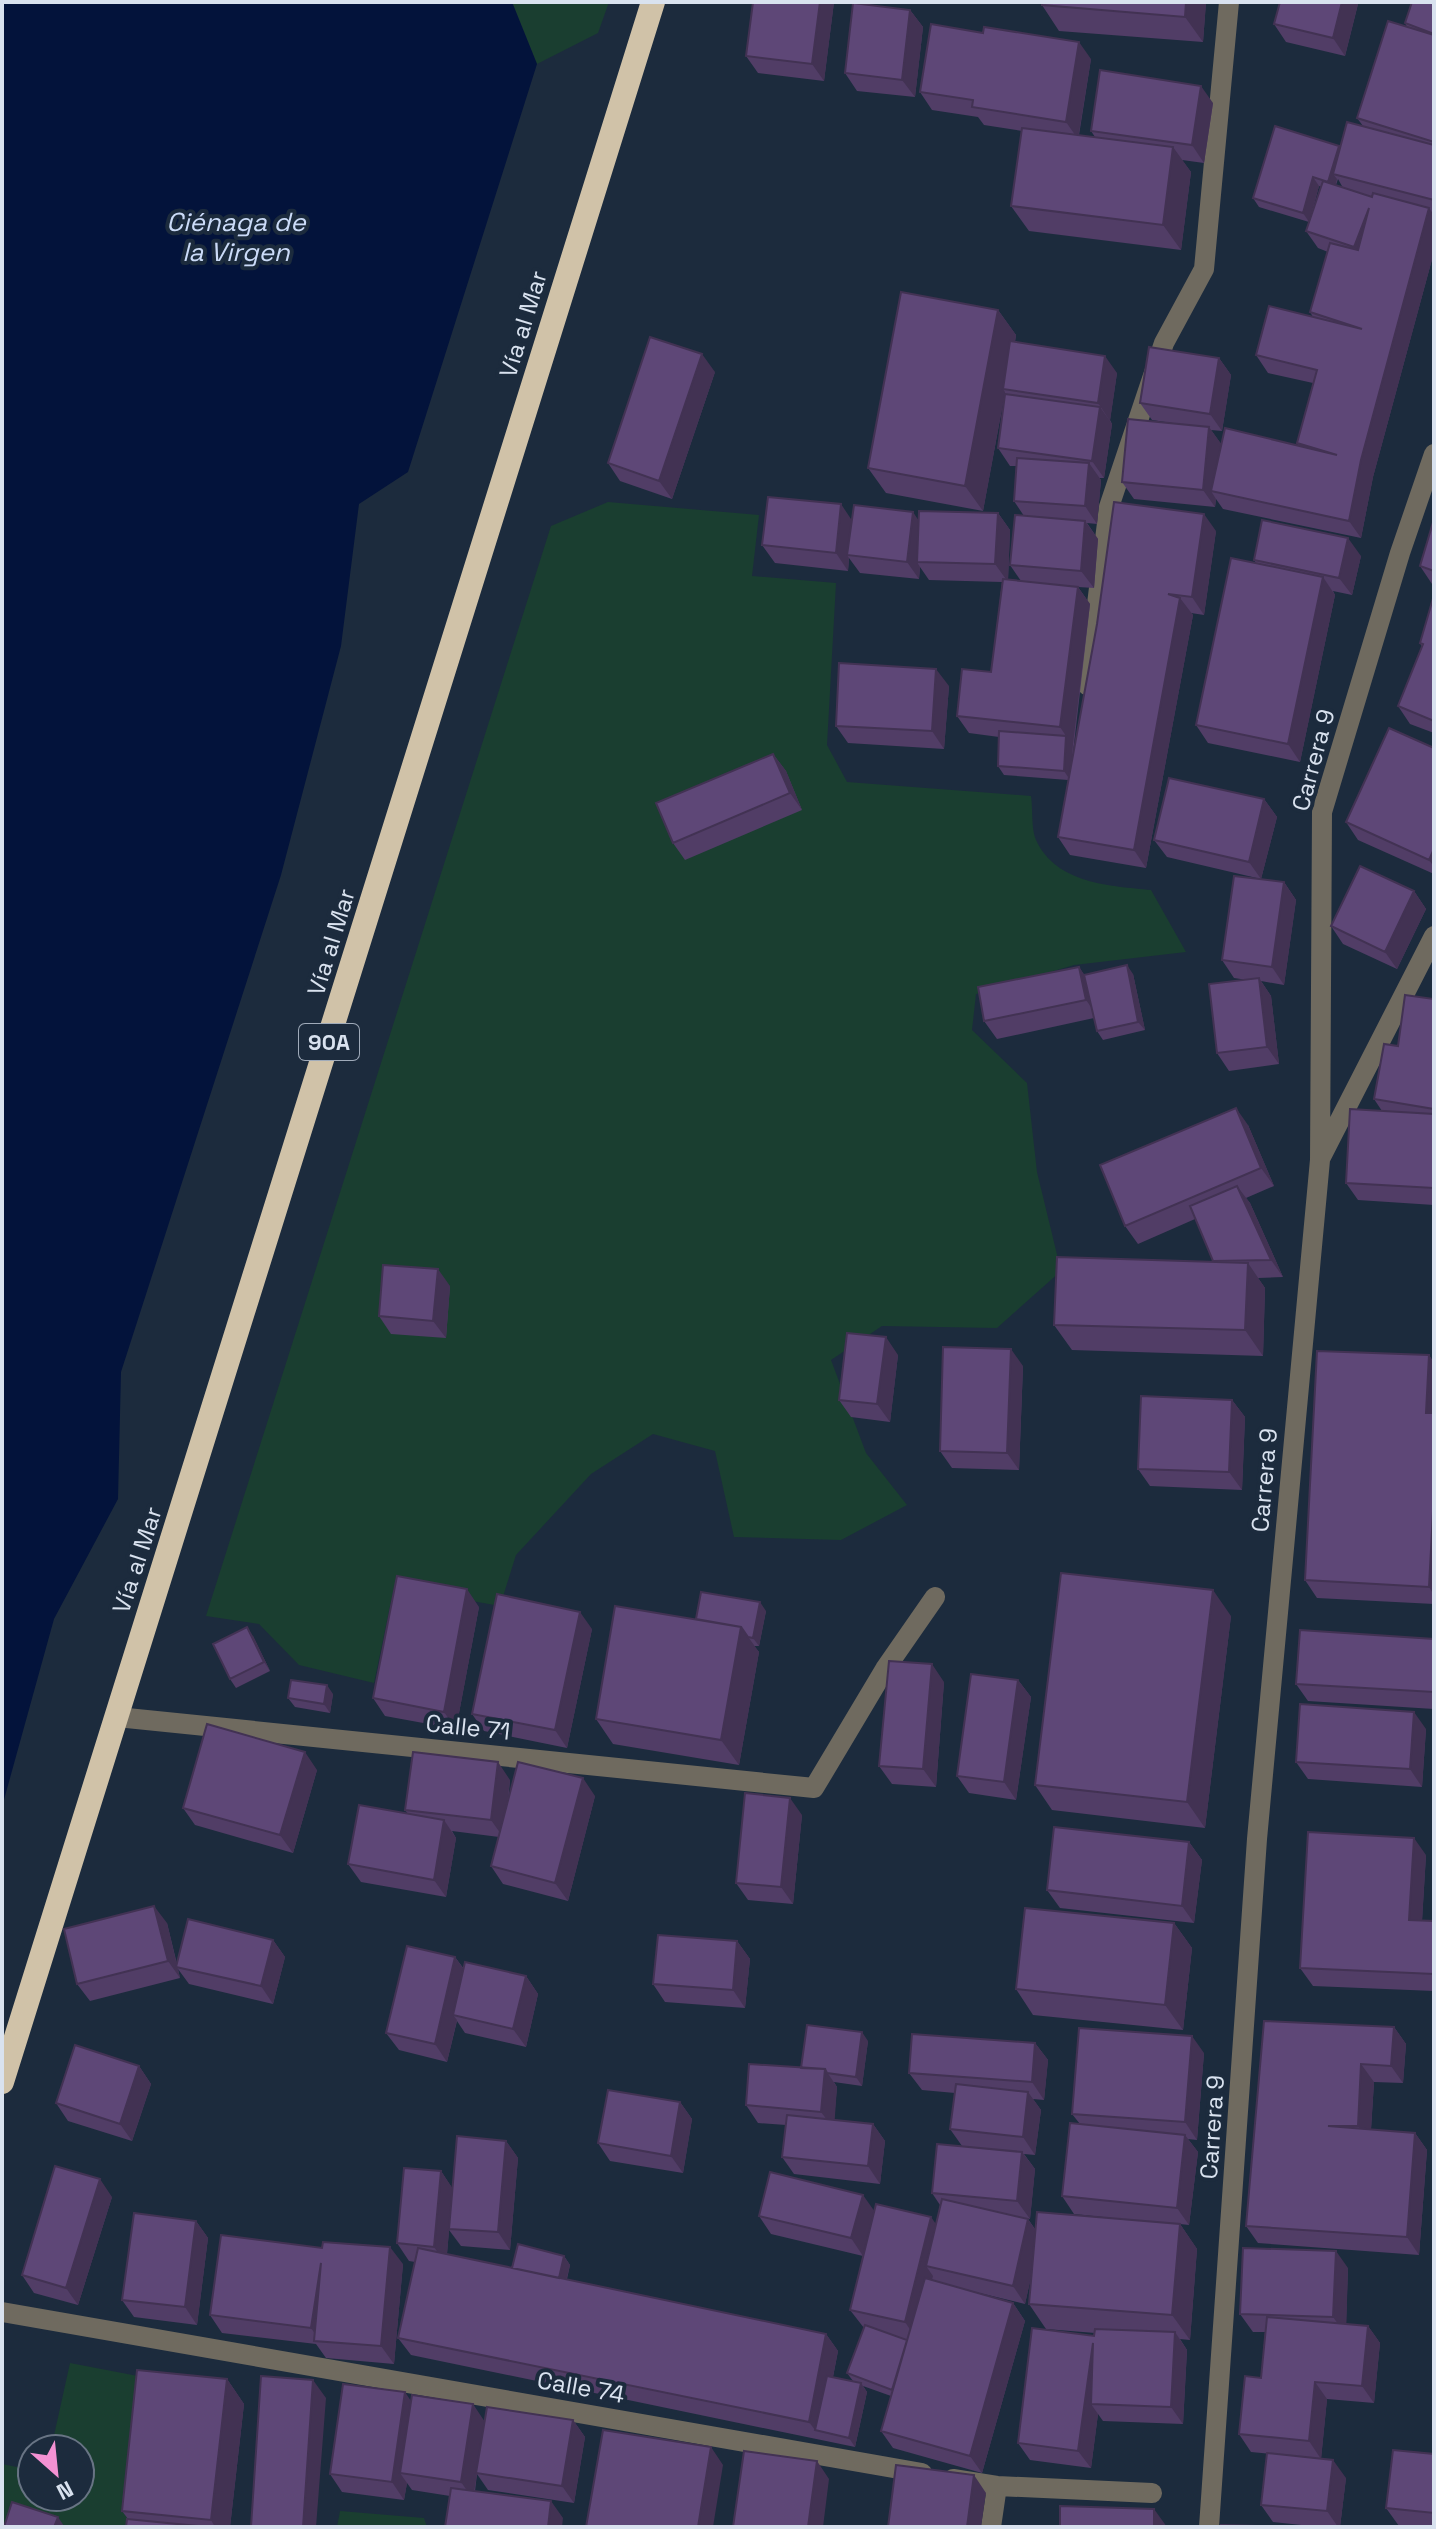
<svg xmlns="http://www.w3.org/2000/svg" width="1436" height="2529" viewBox="0 0 1436 2529" font-family="'Space Grotesk',sans-serif">
<style>
.green{fill:#1a3e30}
.water{fill:#03133b}
.lines{fill:none;stroke-linecap:round;stroke-linejoin:round}
.minor{stroke:#6f6a5f;stroke-width:20}
.highway{stroke:#d0c2a8;stroke-width:24}
.wall{fill:#513d66;fill-rule:evenodd}
.shaded-wall{fill:#423253}
.building{fill:#5e4777;stroke:#423253;stroke-width:2}
.labels{text-anchor:middle;dominant-baseline:central;stroke-width:8;stroke-linejoin:round;paint-order:stroke}
.shield{fill:#1c2b3d;stroke:#a0abba;stroke-width:2}
.shield-label{font-size:22px;font-weight:bold;fill:#d9e2ef}
.street-label{font-size:24px;fill:#d9e2ef;stroke:#1c2b3d}
.water-label{font-size:26px;font-style:italic;fill:#cbdbf8;stroke:#1c2b3d}
</style>
<rect width="100%" height="100%" fill="#1c2b3d"/>
<!-- green -->
<path class="green" d="M512 2H609L598 33 537 64Z
M608 502 759 515 752 576 836 583 827 745 847 782 1031 796C1033 809 1031 829 1036 840 1056 884 1111 886 1151 890L1186 952 1074 965 976 994 972 1030 1027 1083 1037 1172 1061 1271 997 1328 882 1326 831 1360 866 1453 907 1505 841 1540 734 1537 715 1451 653 1434 591 1474 516 1555 500 1606 394 1587 374 1683 299 1665 259 1624 206 1616 551 526Z
M70 2363 143 2377 127 2527H2V2464L32 2470V2497H80V2449H51Z
M340 2511 424 2518 427 2527H337Z"/>
<!-- water -->
<path class="water" d="M2 2H512L537 64 408 472 359 504 341 646 281 875 121 1372 118 1499 54 1619 2 1807Z"/>
<g class="lines">
<!-- minor -->
<path class="minor" d="M1087 685 1109 507 1164 343 1204 269 1229 2
M1321 1157 1434 936
M117 1717 814 1788 885 1669 935 1597
M2 2312 922 2473
M953 2479 997 2486 1152 2493
M991 2527 997 2486
M1209 2527 1257 1839 1320 1160 1322 812 1400 553 1434 454"/>
<!-- highway -->
<path class="highway" d="M2 2082 653 2"/>
</g>
<!-- wall -->
<path class="wall" d="M834 2 824 81 758 73 746 56Z
M1206 2 1203 42 1059 31 1042 5Z
M1434 2V252L1373 477 1361 538 1223 509 1216 499 1215 507 1134 499 1122 482 1179 424 1152 420 1140 403 1219 358 1231 375 1222 431 1211 430 1221 444 1299 446 1297 443 1313 383 1268 373 1256 355 1313 317 1310 312 1328 252 1318 248 1306 231 1309 222 1259 207 1253 198 1340 148 1363 126 1357 118 1407 27 1405 23ZM1338 179 1343 188 1336 185ZM1319 186 1321 187 1312 213Z
M1358 4 1345 56 1286 42 1274 24Z
M910 10 923 27 915 97 857 91 845 73Z
M1091 59 1079 135 1095 137 1091 131 1213 103 1204 163 1182 160 1191 172 1181 250 1029 231 1011 206 1022 131 984 125 978 117 932 110 920 92Z
M998 310 1016 335 1015 342 1117 373 1110 420 1112 424 1104 478H1099L1101 480 1097 524 1087 523 1098 539 1094 588 1078 587 1090 604 1072 762 1216 531 1204 615 1191 613 1193 615 1146 868 1070 855 1058 837 1068 780 1004 775 998 766 999 737 969 733 957 716 991 672 1002 582 929 580 920 567 919 579 860 573 849 558 848 571 775 563 762 545 919 520 998 513 1010 530 1008 579 1021 581 1010 565 1024 516 1014 501 1016 466H1010L998 448 1004 398 983 511 886 493 868 468Z
M715 372 672 499 620 481 608 463Z
M1434 519V584H1432L1420 566Z
M1361 556 1352 595 1333 591 1335 595 1300 762 1208 743 1196 725 1256 563 1254 560Z
M1434 595V733L1410 724 1398 706 1422 647 1420 643Z
M949 686 944 749 848 743 836 726Z
M1434 748V874L1358 840 1346 822Z
M773 754 786 771 802 810 685 860 673 843Z
M1264 799 1277 817 1261 879 1284 882 1296 900 1284 985 1261 981 1271 996 1279 1064 1229 1071 1217 1053 1247 980 1234 978 1222 960 1261 879 1167 857 1154 840Z
M1414 891 1426 909 1397 969 1343 944 1331 926Z
M1079 967 1084 975 1133 974 1145 1030 1103 1040 1097 1031 1094 1018 997 1039 984 1021Z
M1434 999V1205L1358 1200 1346 1183 1382 1111 1374 1099 1398 1046Z
M1248 1125 1274 1186 1246 1198 1250 1203 1283 1277 1258 1278 1265 1288 1263 1356 1072 1350 1054 1325 1214 1262 1195 1219 1138 1244 1125 1226Z
M450 1286 446 1338 391 1334 379 1316Z
M898 1355 890 1422 851 1417 839 1400Z
M1429 1355 1434 1363V1604L1317 1598 1305 1580Z
M1023 1366 1019 1470 952 1468 940 1451Z
M1232 1400 1245 1417 1242 1490 1150 1486 1138 1469Z
M479 1607 456 1729 385 1716 373 1698Z
M766 1611 759 1646H754L759 1652 739 1765 613 1744 596 1719 696 1619Z
M1231 1616 1205 1828 1052 1810 1035 1785Z
M592 1629 567 1748 484 1731 472 1714Z
M253 1636 270 1671 236 1688 230 1679Z
M1434 1639V1709L1308 1701 1296 1684Z
M1018 1680 1031 1697 1016 1800 969 1793 957 1776Z
M944 1682 936 1787 892 1784 879 1766Z
M333 1694 330 1713 295 1707 288 1698Z
M1426 1729 1422 1787 1308 1779 1296 1762Z
M317 1770 293 1853 195 1825 183 1808Z
M510 1780 508 1803 595 1796 568 1901 503 1884 491 1866 499 1837 452 1831 456 1838 446 1897 361 1882 348 1864 408 1814 405 1810Z
M802 1815 793 1904 748 1900 736 1883Z
M1189 1842 1202 1860 1194 1923 1060 1908 1047 1890Z
M1426 1855 1422 1921H1434V1991L1313 1986 1300 1968Z
M167 1923 177 1964 273 1940 285 1957 273 2004 189 1984 178 1969 180 1978 90 2001 77 1984Z
M1174 1923 1192 1948 1183 2030 1033 2015 1016 1989Z
M737 1941 750 1959 745 2008 665 2002 653 1984Z
M455 1957 464 1969 526 1976 538 1994 526 2047 465 2033 457 2021 447 2062 399 2050 386 2033Z
M1264 2021 1394 2027 1406 2044 1403 2083 1374 2082 1371 2130 1415 2133 1427 2150 1419 2255 1258 2243 1246 2226Z
M868 2041 862 2086 834 2082 837 2087 834 2120 873 2124 885 2141 880 2184 794 2174 782 2157 786 2125 758 2123 746 2105 801 2068Z
M1035 2043 1048 2060 1044 2100 1033 2099 1041 2110 1035 2155 1024 2154 1035 2169 1030 2219 1025 2218 1028 2219 1035 2229 1161 2223 1074 2214 1062 2196 1080 2124 1072 2114 1204 2053 1197 2140 1188 2139 1198 2152 1189 2225 1180 2224 1197 2249 1190 2340 1180 2339 1187 2350 1183 2424 1103 2421 1098 2414 1091 2468 1030 2460 1018 2443 1094 2336 1095 2333 1046 2329 1029 2304 1031 2277 1025 2304 971 2291 1013 2303 1025 2321 982 2473 893 2448 881 2431 891 2396 863 2386 867 2392 855 2447 411 2355 398 2338 415 2262 409 2261 397 2243 441 2171 452 2188 506 2141 518 2158 510 2250 461 2246 449 2230 447 2254 512 2268 564 2256 570 2265 567 2279 826 2334 838 2351 833 2377 853 2381 847 2373 864 2328 850 2310 863 2256 771 2234 759 2216 874 2211 936 2224 940 2205 932 2193 962 2146 950 2129 955 2093 922 2090 909 2073Z
M139 2066 151 2084 132 2141 68 2121 56 2103Z
M680 2102 692 2119 683 2173 610 2161 598 2143Z
M112 2197 78 2305 34 2293 22 2275Z
M196 2221 208 2238 197 2325 134 2317 122 2300Z
M403 2264 394 2364 326 2358 316 2344 222 2333 210 2315Z
M1348 2268 1346 2324 1368 2326 1380 2343 1374 2403 1327 2399 1321 2459 1251 2452 1239 2434 1261 2378 1265 2332H1253L1240 2314Z
M227 2379 244 2404 230 2527H126L128 2519 122 2511Z
M411 2401 485 2421 573 2420 585 2437 574 2503 488 2490 477 2474 475 2491 563 2518 450 2496 412 2490 407 2483 404 2500 342 2492 330 2474Z
M1434 2454V2527L1399 2526 1386 2508Z
M1346 2478 1340 2527H1320L1273 2522 1261 2505Z"/>
<!-- shaded-wall -->
<path class="shaded-wall" d="M820 2H834L824 81 812 64Z
M1186 2H1206L1203 42 1185 17Z
M1342 2H1357L1358 4 1345 56 1333 38Z
M910 10 923 27 915 97 902 80Z
M1079 42 1091 59 1078 139 1066 122Z
M1201 86 1213 103 1204 163 1192 145Z
M1339 146 1345 155 1333 174 1337 179 1334 191 1328 182Z
M1173 147 1191 172 1181 250 1163 225Z
M1313 177 1319 186 1309 222 1303 213Z
M1369 208 1366 264 1354 247Z
M1429 208 1434 215V252L1373 477 1361 538 1349 521 1361 460Z
M998 310 1016 335 1006 390 1003 389 1005 392 983 511 965 486Z
M702 354 715 372 672 499 659 481Z
M1105 356 1117 373 1110 421 1098 403Z
M1219 358 1231 375 1222 431 1210 414Z
M1100 407 1112 424 1104 478 1092 461Z
M1209 427 1222 445 1211 491 1216 499 1215 507 1203 490Z
M1089 463 1101 480 1097 524 1085 506Z
M841 504 853 522 847 555 849 558 848 571 836 553Z
M913 512 925 530 917 562 920 567 919 579 907 562Z
M998 513 1010 530 1008 582 995 564Z
M1204 514 1216 531 1204 615 1192 597Z
M1085 521 1098 539 1094 588 1081 571Z
M1348 538 1361 556 1352 595 1339 578Z
M1323 577 1335 595 1300 762 1288 744Z
M1078 587 1090 604 1073 744 1070 780 1064 771 1066 736 1060 727Z
M1180 598 1193 615 1146 868 1134 850Z
M936 669 949 686 944 749 932 731Z
M773 754 786 771 802 810 790 793Z
M1264 799 1277 817 1261 879 1249 862Z
M1434 849V867L1429 860Z
M1284 882 1296 900 1284 985 1272 967Z
M1414 891 1426 909 1397 969 1385 952Z
M1127 965 1133 974 1145 1030 1138 1022Z
M1079 967 1091 984 1098 1017 1086 1000Z
M1259 978 1271 996 1279 1064 1267 1047Z
M1236 1108 1248 1125 1274 1186 1261 1168Z
M1237 1186 1250 1203 1283 1277 1271 1260Z
M1248 1263 1265 1288 1263 1356 1245 1330Z
M438 1269 450 1286 446 1338 433 1321Z
M886 1337 898 1355 890 1422 877 1404Z
M1011 1349 1023 1366 1019 1470 1007 1453Z
M1429 1355 1434 1363V1424L1426 1413Z
M1232 1400 1245 1417 1242 1490 1229 1472Z
M1434 1493V1595L1429 1587Z
M467 1589 479 1607 456 1729 444 1712Z
M1213 1590 1231 1616 1205 1828 1187 1802Z
M760 1602 766 1611 759 1646 753 1638Z
M580 1612 592 1629 567 1748 555 1730Z
M247 1627 253 1636 270 1671 264 1662Z
M741 1627 759 1652 739 1765 721 1740Z
M932 1664 944 1682 936 1787 923 1769Z
M1018 1680 1031 1697 1016 1800 1004 1782Z
M327 1685 333 1694 330 1713 324 1704Z
M1414 1712 1426 1729 1422 1787 1410 1769Z
M305 1752 317 1770 293 1853 280 1835Z
M498 1762 510 1780 503 1837 491 1820Z
M583 1778 595 1796 568 1901 555 1883Z
M790 1798 802 1815 793 1904 781 1887Z
M444 1820 456 1838 446 1897 434 1880Z
M1414 1838 1426 1855 1421 1937 1409 1920Z
M1189 1842 1202 1860 1194 1923 1182 1906Z
M154 1906 167 1923 180 1978 168 1961Z
M1174 1923 1192 1948 1183 2030 1165 2005Z
M273 1940 285 1957 273 2004 261 1986Z
M737 1941 750 1959 745 2008 733 1990Z
M455 1957 467 1974 453 2015 457 2020 447 2062 435 2044Z
M526 1976 538 1994 526 2047 513 2029Z
M1394 2027 1406 2044 1403 2083 1391 2066Z
M862 2032 868 2041 862 2086 856 2077Z
M1192 2036 1204 2053 1197 2140 1185 2122Z
M1035 2043 1048 2060 1044 2100 1032 2082Z
M1361 2064 1374 2082 1370 2144 1358 2126Z
M139 2066 151 2084 132 2141 120 2124Z
M825 2069 837 2087 834 2129 821 2112Z
M1028 2092 1041 2110 1035 2155 1023 2137Z
M680 2102 692 2119 683 2173 671 2156Z
M873 2124 885 2141 880 2184 868 2166Z
M1415 2133 1427 2150 1419 2255 1407 2237Z
M1185 2135 1198 2152 1189 2225 1177 2208Z
M506 2141 518 2158 510 2250 498 2232Z
M1022 2152 1035 2169 1030 2219 1017 2201Z
M441 2171 453 2189 446 2264 434 2247Z
M100 2179 112 2197 78 2305 66 2288Z
M863 2195 875 2212 863 2256 851 2238Z
M931 2217 943 2234 926 2266 933 2276 917 2340 905 2322Z
M1028 2219 1040 2237 1025 2304 1013 2286Z
M196 2221 208 2238 197 2325 185 2307Z
M1180 2224 1197 2249 1190 2340 1172 2315Z
M390 2247 403 2264 394 2364 381 2346Z
M1336 2251 1348 2268 1346 2335 1333 2317Z
M564 2256 570 2265 564 2289 558 2280Z
M321 2263 320 2341 311 2328Z
M1013 2303 1025 2321 982 2473 970 2456Z
M1368 2326 1380 2343 1374 2403 1362 2386Z
M1175 2332 1187 2350 1183 2424 1171 2407Z
M826 2334 838 2351 822 2432 815 2430 809 2422Z
M1093 2343 1091 2404 1098 2414 1091 2468 1078 2451Z
M227 2379 244 2404 230 2527H215L211 2520Z
M313 2380 326 2398 316 2527H303Z
M1315 2382 1327 2399 1321 2459 1309 2441Z
M861 2383 867 2392 855 2447 849 2438Z
M405 2392 417 2410 400 2473 407 2483 404 2500 392 2482Z
M473 2404 485 2422 476 2473 477 2474 473 2499 461 2482Z
M573 2420 585 2437 574 2503 562 2486Z
M711 2447 723 2465 713 2527H698Z
M1333 2460 1346 2478 1340 2527H1338L1327 2511Z
M817 2461 829 2479 823 2527H808Z
M974 2475 986 2493 981 2527H967Z
M551 2501 563 2518 562 2527H548Z
M1154 2509 1167 2527H1154Z
M58 2517 64 2526V2527H54Z"/>
<!-- building -->
<path class="building" d="M753 2H820L812 64 746 56Z
M1042 2H1186L1185 17 1042 5Z
M1280 2H1342L1333 38 1274 24Z
M1412 2H1434V34L1405 23Z
M853 3 910 10 902 80 845 73Z
M1388 21 1434 35V142L1357 118Z
M931 24 983 33 984 27 1079 42 1066 122 972 107 973 100 920 92Z
M1100 70 1201 86 1192 145 1091 131Z
M1347 122 1434 145V200L1333 174Z
M1275 126 1339 146 1328 182 1313 177 1303 213 1253 198Z
M1022 128 1173 147 1163 225 1011 206Z
M1323 181 1372 197 1373 193 1429 208 1361 460 1349 521 1211 491 1225 428 1337 455 1297 443 1317 370 1256 355 1269 306 1362 329 1310 312 1330 243 1358 250 1369 208 1354 247 1306 231Z
M901 292 998 310 965 486 868 468Z
M650 337 702 354 659 481 608 463Z
M1010 341 1105 356 1098 403 1003 389Z
M1149 347 1219 358 1210 414 1140 403Z
M1005 394 1100 407 1092 461 998 448Z
M1128 419 1209 427 1203 490 1122 482Z
M1017 458 1089 463 1085 506 1014 501Z
M768 497 841 504 836 553 762 545Z
M1114 502 1204 514 1192 597 1168 594 1180 598 1134 850 1058 837 1097 624Z
M854 505 913 512 907 562 847 555Z
M919 511 998 513 995 564 917 562Z
M1015 515 1085 521 1081 571 1010 565Z
M1434 519V571L1420 566Z
M1262 520 1348 538 1339 578 1254 560Z
M1231 558 1323 577 1288 744 1196 725Z
M1003 579 1078 587 1060 727 957 716 962 669 991 672Z
M1434 595V721L1398 706 1423 644 1420 643Z
M839 663 936 669 932 731 836 726Z
M1389 728 1434 748V849L1429 860 1346 822Z
M999 731 1066 736 1064 771 998 766Z
M773 754 790 793 673 843 656 803Z
M1169 778 1264 799 1249 862 1154 840Z
M1360 866 1414 891 1385 952 1331 926Z
M1234 876 1284 882 1272 967 1222 960Z
M1127 965 1138 1022 1097 1031 1084 975Z
M1079 967 1086 1000 984 1021 978 987Z
M1259 978 1267 1047 1217 1053 1209 984Z
M1405 995 1434 999V1109L1374 1099 1384 1044 1398 1046Z
M1236 1108 1261 1168 1125 1226 1100 1165Z
M1350 1109 1434 1114V1188L1346 1183Z
M1237 1186 1271 1260 1213 1261 1190 1206Z
M1057 1257 1248 1263 1245 1330 1054 1325Z
M383 1265 438 1269 433 1321 379 1316Z
M847 1333 886 1337 877 1404 839 1400Z
M943 1347 1011 1349 1007 1453 940 1451Z
M1317 1351 1429 1355 1426 1413H1434V1493L1429 1587 1305 1580Z
M1141 1396 1232 1400 1229 1472 1138 1469Z
M1061 1573 1213 1590 1187 1802 1035 1785Z
M397 1576 467 1589 444 1712 373 1698Z
M701 1592 760 1602 753 1638 748 1637 741 1627 696 1619Z
M497 1594 580 1612 555 1730 472 1714Z
M615 1606 741 1627 721 1740 596 1719Z
M247 1627 264 1662 230 1679 213 1644Z
M1300 1630 1434 1639V1692L1296 1684Z
M889 1661 932 1664 923 1769 879 1766Z
M971 1674 1018 1680 1004 1782 957 1776Z
M291 1680 327 1685 324 1704 288 1698Z
M1300 1704 1414 1712 1410 1769 1296 1762Z
M207 1724 305 1752 280 1835 183 1808Z
M413 1752 498 1762 491 1820 405 1810Z
M518 1762 583 1778 555 1883 491 1866Z
M745 1793 790 1798 781 1887 736 1883Z
M359 1805 444 1820 434 1880 348 1864Z
M1054 1827 1189 1842 1182 1906 1047 1890Z
M1308 1832 1414 1838 1409 1920 1434 1921V1974L1300 1968Z
M154 1906 168 1961 77 1984 64 1929Z
M1025 1908 1174 1923 1165 2005 1016 1989Z
M188 1919 273 1940 261 1986 176 1967Z
M658 1935 737 1941 733 1990 653 1984Z
M407 1946 455 1957 435 2044 386 2033Z
M465 1962 526 1976 513 2029 453 2015Z
M1264 2021 1394 2027 1391 2066 1361 2064 1358 2126H1328L1415 2133 1407 2237 1246 2226Z
M807 2025 862 2032 856 2077 827 2073 825 2069 801 2068Z
M1079 2028 1192 2036 1185 2122 1072 2114Z
M912 2034 1035 2043 1032 2082 909 2073Z
M75 2045 139 2066 120 2124 56 2103Z
M749 2064 825 2069 821 2112 746 2105Z
M956 2084 1028 2092 1023 2137 950 2129Z
M608 2090 680 2102 671 2156 598 2143Z
M787 2115 873 2124 868 2166 782 2157Z
M1070 2123 1185 2135 1177 2208 1062 2196Z
M457 2136 506 2141 498 2232 449 2229Z
M937 2144 1022 2152 1017 2201 932 2193Z
M55 2166 100 2179 66 2288 22 2275Z
M404 2168 441 2171 434 2247 397 2243Z
M770 2172 863 2195 851 2238 759 2216Z
M942 2199 1028 2219 1013 2286 926 2266Z
M876 2204 931 2217 905 2322 850 2310Z
M1037 2212 1180 2224 1172 2315 1029 2304Z
M134 2213 196 2221 185 2307 122 2300Z
M221 2235 322 2248 323 2242 390 2247 381 2346 314 2341 321 2263 311 2328 210 2315Z
M518 2244 564 2256 559 2278 512 2268Z
M418 2248 826 2334 809 2422 398 2338Z
M1243 2248 1336 2251 1333 2317 1240 2314Z
M925 2278 1013 2303 970 2456 881 2431Z
M1267 2317 1368 2326 1362 2386 1315 2382 1309 2441 1239 2434 1245 2376 1261 2378Z
M865 2325 907 2340 892 2390 847 2373Z
M1032 2328 1094 2336 1095 2329 1175 2332 1171 2407 1091 2404 1093 2343 1078 2451 1018 2443Z
M137 2370 227 2379 211 2520 122 2511Z
M261 2376 313 2380 303 2527H251Z
M827 2376 861 2383 849 2438 815 2430Z
M343 2384 405 2392 392 2482 330 2474Z
M412 2395 473 2404 461 2482 400 2473Z
M487 2407 573 2420 562 2486 476 2473Z
M603 2430 711 2447 698 2527H586Z
M1393 2450 1434 2454V2513L1386 2508Z
M744 2451 817 2461 808 2527H733Z
M1267 2453 1333 2460 1327 2511 1261 2505Z
M896 2465 974 2475 967 2527H888Z
M451 2488 551 2501 548 2527H445Z
M12 2502 58 2517 54 2527H4Z
M1060 2506 1154 2509V2527H1060Z
M127 2519 197 2526V2527H126Z
M1221 2525 1256 2526 1255 2527H1221Z"/>
<g class="labels">
<!-- shield labels -->
<rect class="shield" x="299" y="1024" width="60" height="36" rx="6"/>
<g class="shield-label">
<text x="329" y="1042">90A</text>
</g>
<!-- street labels -->
<g class="street-label">
<text transform="translate(523 324) rotate(-73)">Vía al Mar</text>
<text transform="translate(1313 760) rotate(-75)">Carrera 9</text>
<text transform="translate(331 942) rotate(-73)">Vía al Mar</text>
<text transform="translate(1264 1480) rotate(-85)">Carrera 9</text>
<text transform="translate(137 1560) rotate(-72)">Vía al Mar</text>
<text transform="translate(468 1727) rotate(6)">Calle 71</text>
<text transform="translate(1212 2127) rotate(-86)">Carrera 9</text>
<text transform="translate(581 2387) rotate(10)">Calle 74</text>
</g>
<!-- water labels -->
<g class="water-label">
<text x="236" y="222">Ciénaga de<tspan x="236" dy="30">la Virgen</tspan></text>
</g>
</g>
<!-- border -->
<rect width="1436" height="2529" fill="none" stroke="#d9e2ef" stroke-width="8"/>
<!-- north arrow -->
<g transform="translate(56 2473) rotate(153)"><circle r="38" fill="#1c2b3d" stroke="#687484" stroke-width="2"/>
<path d="M0-6L14 30L0 20L-14 30Z" fill="#f491d3"/>
<text y="-12" font-size="22" font-weight="bold" text-anchor="middle" fill="#d9e2ef">N</text>
</g>
</svg>
